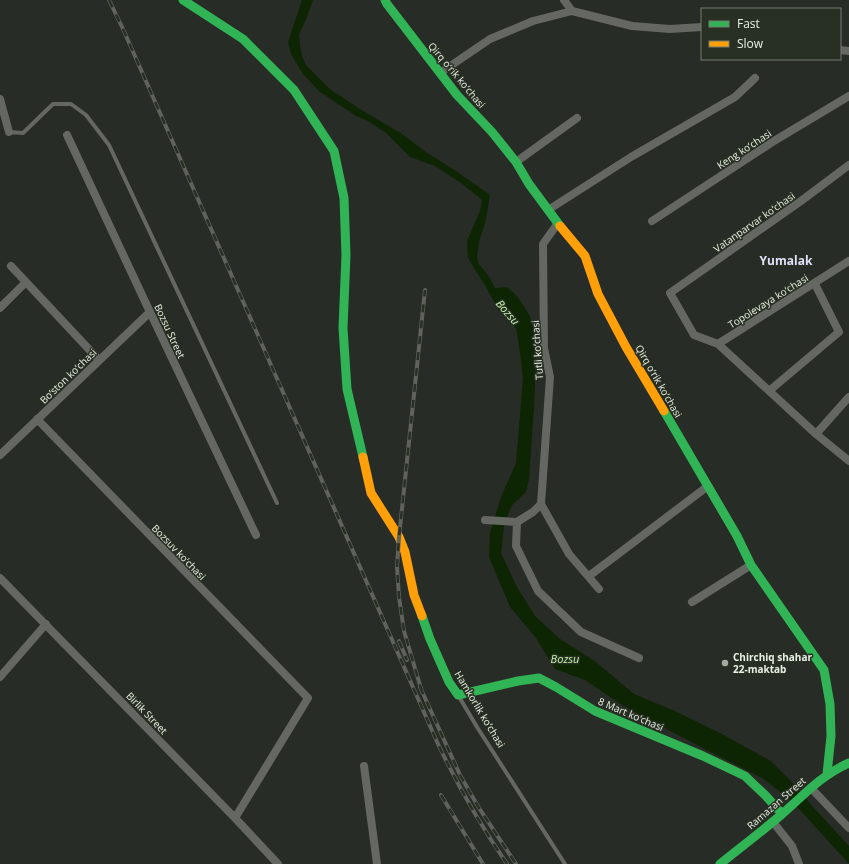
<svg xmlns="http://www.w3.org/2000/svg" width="849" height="864" viewBox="0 0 849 864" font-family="'Open Sans',sans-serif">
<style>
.water{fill:#0d2503}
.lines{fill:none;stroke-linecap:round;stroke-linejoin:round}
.lane{stroke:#646762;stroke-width:4}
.street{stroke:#646762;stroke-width:8}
.fast{stroke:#30b455;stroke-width:9}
.slow{stroke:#ff9f0a;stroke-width:9}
.rail-casing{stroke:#5f625d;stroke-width:4}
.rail{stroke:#273022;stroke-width:2.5;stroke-dasharray:8;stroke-linecap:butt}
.poi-dot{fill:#a5aba3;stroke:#273022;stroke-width:1.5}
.labels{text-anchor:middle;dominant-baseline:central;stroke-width:3;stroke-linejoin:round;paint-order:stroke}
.street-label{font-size:10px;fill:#e9efe6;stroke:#273022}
.poi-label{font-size:10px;font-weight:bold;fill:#e9efe6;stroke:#273022;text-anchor:start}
.water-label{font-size:11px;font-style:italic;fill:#c6f4ae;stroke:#273022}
.quarter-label{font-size:12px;font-weight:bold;fill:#e1defb;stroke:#273022}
</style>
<rect width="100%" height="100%" fill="#282c26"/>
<!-- water -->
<path class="water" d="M302 0H313L305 22 299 34 300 45 302 56 306 65 331 90 360 109 402 134 426 152 456 171 490 195 486 220 479 242 477 257 478 263 490 278 495 288 507 287 517 296 530 316 535 339 536 360 534 408 529 479 526 492 513 504 509 512 504 526 501 553 517 587 535 616 560 639 596 662 634 694 677 712 720 733 771 761 788 778 815 809 849 846V864L791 800 762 778 693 743 622 705 585 680 555 669 536 638 510 607 489 557 490 533 501 497 516 463 523 378 520 352 516 328 507 318 499 311 485 285 474 268 468 258 467 241 480 211 482 200 461 183 435 166 410 157 386 133 368 121 356 116 320 92 303 74 291 54 288 42Z"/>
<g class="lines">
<!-- lane -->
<path class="lane" d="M9 132 23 133 53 104H71L86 115 109 145 277 503
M458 695 477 727 565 864"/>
<!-- street -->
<path class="street" d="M564 0 572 11 632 26 670 29 702 27
M840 50 849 51
M440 73 490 39 533 21 572 11
M0 99 9 132
M67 135 150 312 256 535
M516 162 577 118
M849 165 801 201 670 293 694 335 718 344 816 434 849 461
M548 210 631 157 735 97 755 78
M652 221 774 141 849 96
M558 223 543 244 544 348 550 377 541 504 533 512 517 522 516 546 538 591 581 632 639 658
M11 266 99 360
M0 308 26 282
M718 344 849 261
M769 391 839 332 815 284
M37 419 308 698 235 818
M816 434 849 397
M0 455 150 312
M541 504 569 554 599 589
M485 520 517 522
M589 576 708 486
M0 578 235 818 278 864
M692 602 751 565
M0 677 46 624
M364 766 377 864
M811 788 849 828
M773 822 792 846 799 864"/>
<!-- fast -->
<path class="fast" d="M183 0 243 39 294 90 334 151 344 198 346 255 343 328 347 389 363 457
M385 0 387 4 457 95 492 132 516 162 529 184 560 226
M664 411 737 536 751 565 824 670 830 704 831 736 827 774
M422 616 430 639 449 682 458 695 518 681 539 678 556 687 595 711 703 756 745 776 766 796 782 814
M720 864C740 848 761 832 781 815 803 796 821 775 849 763"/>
<!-- slow -->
<path class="slow" d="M560 226 585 256 598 294 626 347 664 411
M363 457 371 493 399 537 405 552 414 595 422 616"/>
<defs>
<path id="rail" d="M109 0 123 29 438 744C458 786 481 826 507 864
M399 641 407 660
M420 687 460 775 479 808 516 864
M422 692 404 631 399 597 397 567 399 537 425 290
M441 795 483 864"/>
</defs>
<!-- rail casing -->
<use href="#rail" class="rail-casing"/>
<!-- rail -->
<use href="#rail" class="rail"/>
</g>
<!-- markers -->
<circle class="poi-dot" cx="725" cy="663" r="4"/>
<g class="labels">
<!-- street labels -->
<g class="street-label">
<text transform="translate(457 75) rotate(50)">Qirq o‘rik ko‘chasi</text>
<text transform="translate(744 149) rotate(-33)">Keng ko‘chasi</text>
<text transform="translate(754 222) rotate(-35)">Vatanparvar ko‘chasi</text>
<text transform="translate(768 301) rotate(-32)">Topolevaya ko‘chasi</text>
<text transform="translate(170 331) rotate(65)">Bozsu Street</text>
<text transform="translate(537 350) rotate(-94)">Tutli ko‘chasi</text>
<text transform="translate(68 376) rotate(-44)">Bo‘ston ko‘chasi</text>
<text transform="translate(659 381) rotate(60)">Qirq o‘rik ko‘chasi</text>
<text transform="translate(179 552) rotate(46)">Bozsuv ko‘chasi</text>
<text transform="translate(480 709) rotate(59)">Hamkorlik ko‘chasi</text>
<text transform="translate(147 713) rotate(46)">Birlik Street</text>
<text transform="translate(631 714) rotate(23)">8 Mart ko‘chasi</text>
<text transform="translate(776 803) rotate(-41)">Ramazan Street</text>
</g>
<!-- poi labels -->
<g class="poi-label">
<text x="733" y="657">Chirchiq shahar<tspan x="733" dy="12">22-maktab</tspan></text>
</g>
<!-- water labels -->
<g class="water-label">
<text transform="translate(508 312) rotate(49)">Bozsu</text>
<text x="565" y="658">Bozsu</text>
</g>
<!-- quarter labels -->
<g class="quarter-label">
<text x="786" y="260">Yumalak</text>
</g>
</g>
<!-- legend -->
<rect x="701" y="8" width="140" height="52" fill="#273022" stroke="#757c70"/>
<rect x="709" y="21" width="20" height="6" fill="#30b455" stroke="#757c70"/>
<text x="737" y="28" font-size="12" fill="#e9efe6">Fast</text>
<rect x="709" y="41" width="20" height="6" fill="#ff9f0a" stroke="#757c70"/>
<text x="737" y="48" font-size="12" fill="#e9efe6">Slow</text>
</svg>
